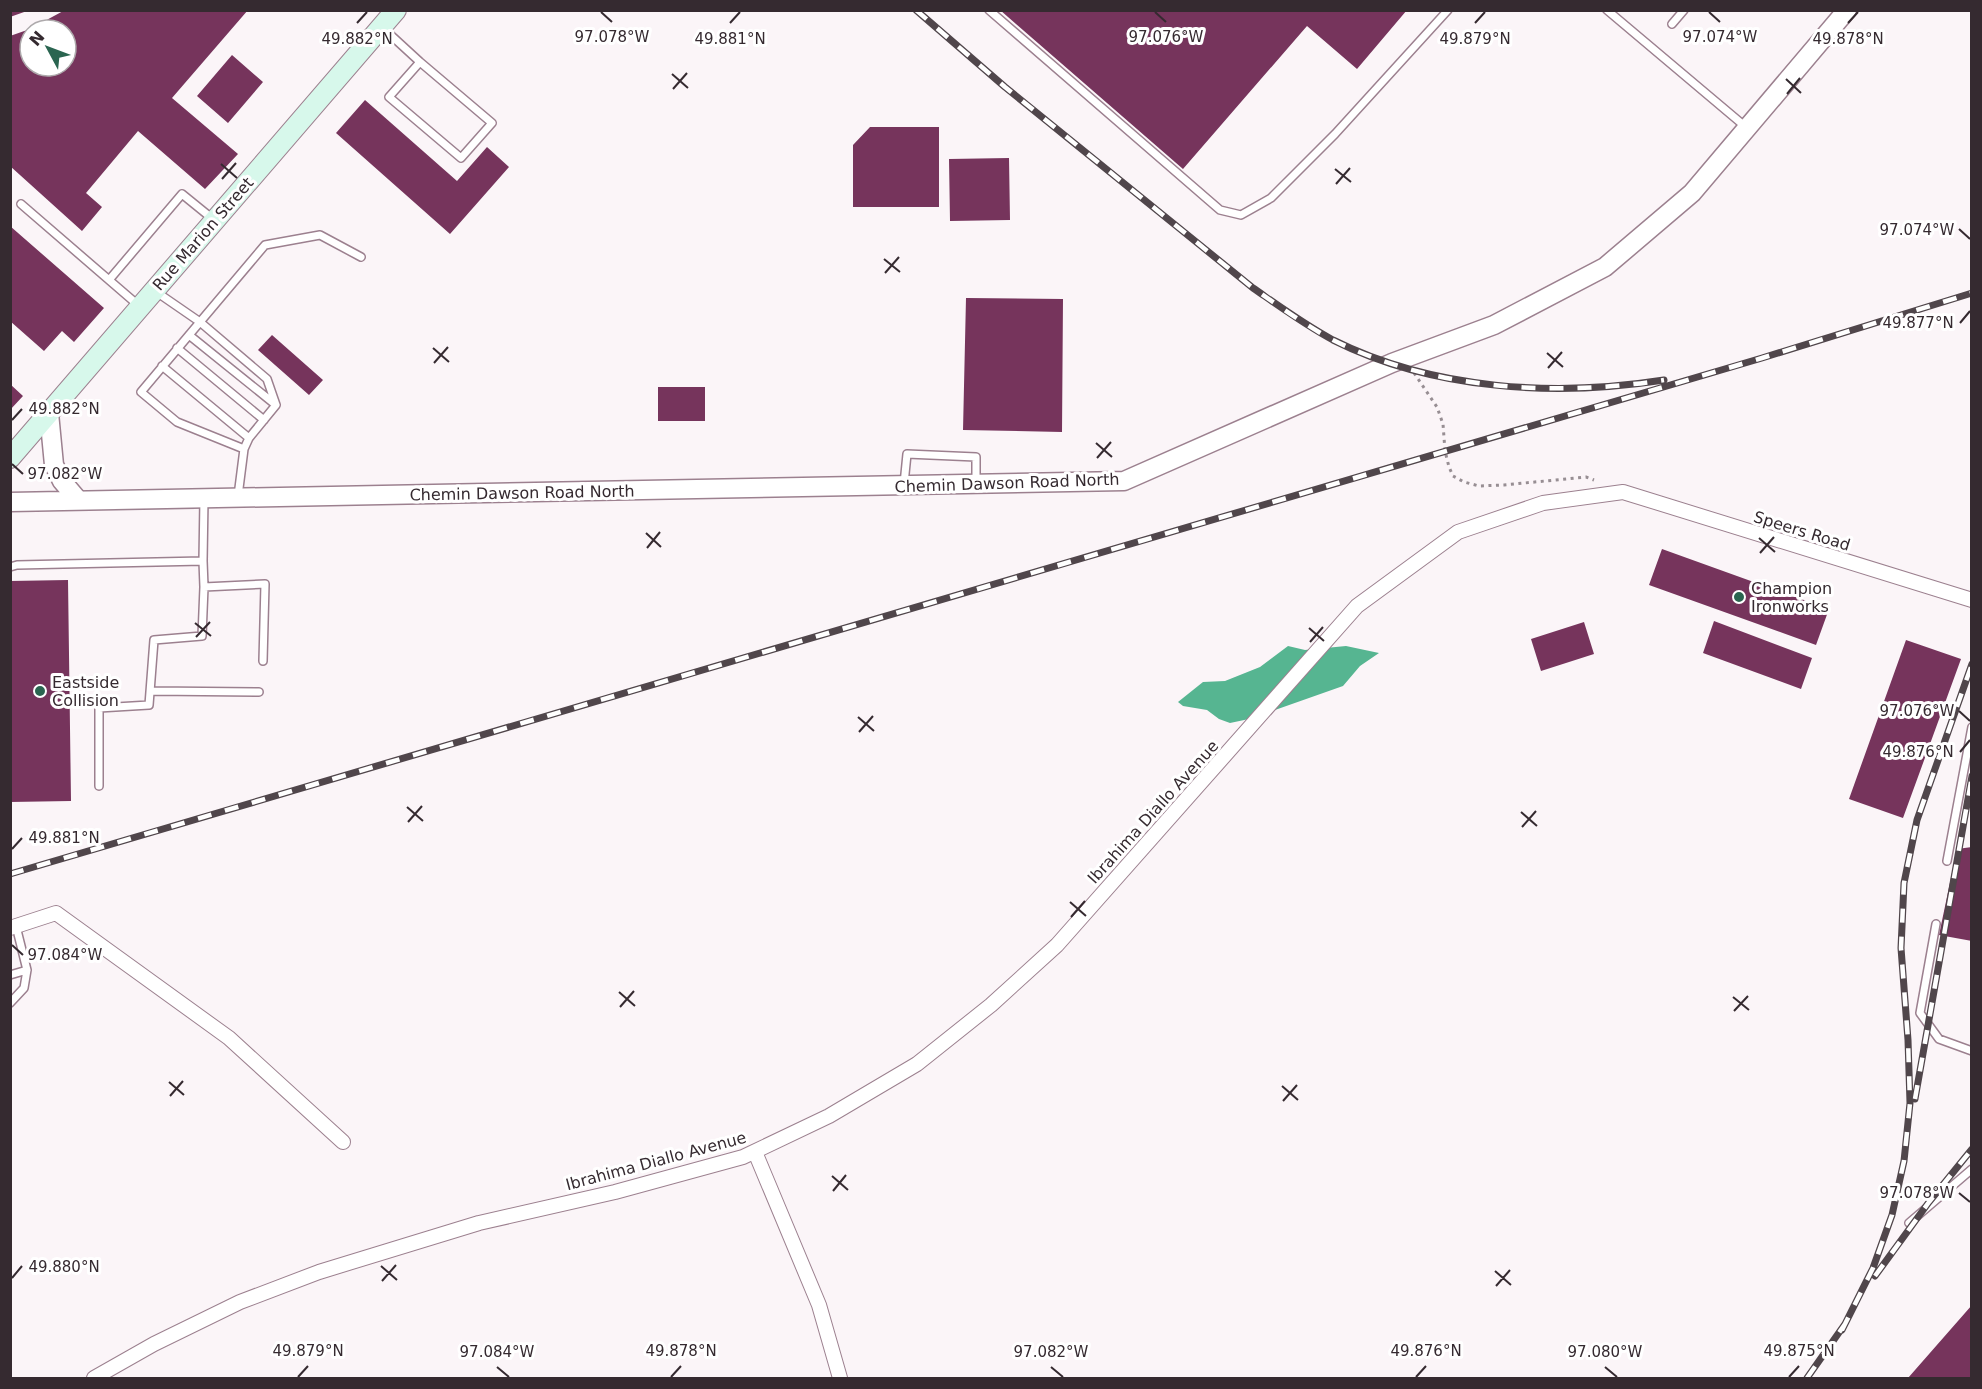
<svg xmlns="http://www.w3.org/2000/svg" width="1982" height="1389" viewBox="0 0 1982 1389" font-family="'DejaVu Sans',sans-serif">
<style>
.water{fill:#56b591}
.building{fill:#76345c;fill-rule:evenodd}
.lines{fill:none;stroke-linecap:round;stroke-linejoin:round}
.service-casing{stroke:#9c808f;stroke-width:10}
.minor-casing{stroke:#9c808f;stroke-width:16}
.tertiary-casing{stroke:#9c808f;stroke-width:21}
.secondary-casing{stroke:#9c808f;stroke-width:22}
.path{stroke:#978e93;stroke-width:3;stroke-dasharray:3 4.5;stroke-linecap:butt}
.service{stroke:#fff;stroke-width:7}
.minor{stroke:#fff;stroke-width:14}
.tertiary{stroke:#fff;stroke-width:18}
.secondary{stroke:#d7f8eb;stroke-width:20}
.rail-casing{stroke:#50464b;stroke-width:7}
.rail{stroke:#fff;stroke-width:4.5;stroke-dasharray:14;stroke-linecap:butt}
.ticks{fill:none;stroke:#352a30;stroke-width:2}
.poi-dot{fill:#2a6550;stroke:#fff;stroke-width:2}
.labels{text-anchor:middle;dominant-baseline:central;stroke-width:6;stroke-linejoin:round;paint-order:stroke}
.street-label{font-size:16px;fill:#352a30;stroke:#fff}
.poi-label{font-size:16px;fill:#352a30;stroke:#fff;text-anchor:start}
.ticks-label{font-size:15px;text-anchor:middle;fill:#352a30;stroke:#fff;stroke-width:6;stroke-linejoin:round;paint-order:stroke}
</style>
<rect width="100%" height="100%" fill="#fbf5f8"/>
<!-- water -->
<path class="water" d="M1288 646 1305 650 1346 646 1379 653 1360 666 1343 686 1249 719 1230 723 1219 719 1207 710 1183 706 1178 702 1203 682 1225 681 1260 667Z"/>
<!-- building -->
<path class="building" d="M10 10H27V11L10 17Z
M65 10H248L172 98 238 154 205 189 138 131 86 193 102 207 82 231 10 166V36L30 29ZM30 30H66V66H30Z
M1000 10H1407L1357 69 1307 26 1183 169Z
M232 55 263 82 228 123 197 96Z
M365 100 457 181 487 147 509 167 450 234 336 133Z
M870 127H939V207H853V145Z
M1009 158 1010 220 950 221 949 159Z
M10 226 104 308 74 342 62 331 44 351 10 321Z
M966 298 1063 299 1062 432 963 430Z
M272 335 323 380 309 395 258 350Z
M10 384 23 396 10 410Z
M658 387H705V421H658Z
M1662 549 1829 609 1816 645 1649 585Z
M68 580 71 801 10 802V581Z
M1714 621 1812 658 1801 689 1703 653Z
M1584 622 1594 654 1541 671 1531 639Z
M1906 640 1961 659 1903 818 1849 799Z
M1972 847V941L1939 935 1957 849Z
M1972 1305V1378H1908Z"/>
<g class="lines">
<defs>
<path id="service" d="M989 10 1220 210 1241 215 1271 198 1335 134 1448 10
M1607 10 1747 128
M1672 24 1684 10
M383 28 420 62 492 123 461 158 389 97 420 62
M21 204 138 305
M109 280 182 194 214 220
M155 291 200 322 141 392 177 422 244 449 238 496
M189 335 276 405
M177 348 264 420
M162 366 249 438
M244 449 249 438 276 405 267 379 200 322 265 245 320 235 361 257
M904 484 907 454 976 457V482
M203 561 204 587 265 584 263 661
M10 567 17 565 203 561 204 499
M151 691 259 692
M99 786V708L149 705 154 640 202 636 204 587
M1947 861 1972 727
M1936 924 1920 1013 1939 1039 1972 1051
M10 975 27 970
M10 1003 24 988 27 970 16 926
M1909 1223 1972 1169"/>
<path id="minor" d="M10 928 56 913 229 1038 343 1142
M755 1152 819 1305 840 1378
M94 1378 154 1344 240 1302 319 1272 479 1223 615 1192 743 1157 829 1116 917 1064 991 1005 1057 945 1357 606 1458 532 1543 503 1623 492 1972 600"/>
<path id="tertiary" d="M49 413 54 465 62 481 79 501
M10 502 1124 481 1392 363 1494 325 1605 267 1692 193 1847 10"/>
<path id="secondary" d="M10 458 396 10"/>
</defs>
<!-- service casing -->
<use href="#service" class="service-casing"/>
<!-- minor casing -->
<use href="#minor" class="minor-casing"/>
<!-- tertiary casing -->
<use href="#tertiary" class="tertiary-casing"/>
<!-- secondary casing -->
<use href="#secondary" class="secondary-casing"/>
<!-- path -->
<path class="path" d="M1414 373 1437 407 1443 424 1445 451 1449 467 1453 476 1464 482 1479 486 1504 485 1586 477 1594 480"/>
<!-- service -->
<use href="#service" class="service"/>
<!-- minor -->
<use href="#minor" class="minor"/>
<!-- tertiary -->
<use href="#tertiary" class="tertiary"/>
<!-- secondary -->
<use href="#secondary" class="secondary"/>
<defs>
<path id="rail" d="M916 10 1005 87 1253 288C1279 306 1305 325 1333 340 1433 390 1555 397 1664 380
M10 874 1762 358 1972 293
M1915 1099 1972 776
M1875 1276 1929 1202 1972 1149
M1842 1330 1873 1268 1892 1215 1904 1161 1910 1103 1908 1040 1901 948 1904 883 1917 820 1972 664
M1807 1378 1845 1324"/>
</defs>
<!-- rail casing -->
<use href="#rail" class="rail-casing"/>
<!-- rail -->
<use href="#rail" class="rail"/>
</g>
<!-- ticks -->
<path class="ticks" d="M601 12 612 22M1155 12 1166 22M1709 12 1720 22M357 23 367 12M730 23 740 12M1475 23 1485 12M1848 23 1858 12M672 74 688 88M1786 79 1801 93M673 89 687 73M1787 94 1800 78M221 164 237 178M1335 169 1351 182M222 179 236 163M1336 184 1350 168M1959 229 1970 239M884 259 900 272M885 273 899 257M1960 323 1970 311M433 348 449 362M1547 353 1563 367M434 363 448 347M1548 368 1562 352M12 420 22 409M1096 443 1112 457M1097 458 1111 442M12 464 23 474M646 533 661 547M1759 538 1775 552M647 548 660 532M1760 553 1774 537M195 623 211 636M1309 628 1324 641M196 637 210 622M1310 642 1323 627M1959 711 1970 721M858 717 874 731M859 732 873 716M1960 752 1970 740M407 807 423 821M1521 812 1537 826M408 822 422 806M1522 827 1536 811M12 849 22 838M1070 902 1086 916M1071 917 1085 901M12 945 23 955M619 992 635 1006M1733 997 1749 1010M620 1007 634 991M1734 1011 1748 996M169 1082 184 1095M1282 1086 1298 1100M170 1096 183 1081M1283 1101 1297 1085M832 1176 848 1190M833 1191 846 1175M1959 1193 1970 1202M381 1266 397 1280M1495 1271 1511 1285M12 1278 22 1266M382 1281 396 1265M1496 1286 1510 1270M497 1367 509 1377M1051 1367 1063 1377M1605 1367 1617 1377M298 1377 308 1366M671 1377 681 1366M1416 1377 1426 1366M1789 1377 1799 1366"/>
<!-- markers -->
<g class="poi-dot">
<circle cx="1739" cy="597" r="6"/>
<circle cx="40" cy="691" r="6"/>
</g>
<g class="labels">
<!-- street labels -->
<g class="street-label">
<text transform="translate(203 234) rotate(-49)">Rue Marion Street</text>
<text transform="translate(1007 483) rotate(-2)">Chemin Dawson Road North</text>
<text transform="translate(522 493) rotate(-1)">Chemin Dawson Road North</text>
<text transform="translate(1802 531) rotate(17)">Speers Road</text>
<text transform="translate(1153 812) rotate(-48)">Ibrahima Diallo Avenue</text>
<text transform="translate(656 1161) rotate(-15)">Ibrahima Diallo Avenue</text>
</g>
<!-- poi labels -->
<g class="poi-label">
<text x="1751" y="588">Champion<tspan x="1751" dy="18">Ironworks</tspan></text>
<text x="52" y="682">Eastside<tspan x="52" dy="18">Collision</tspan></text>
</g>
</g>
<g class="ticks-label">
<text x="612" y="42">97.078°W</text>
<text x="1166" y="42">97.076°W</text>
<text x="1720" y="42">97.074°W</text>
<text x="357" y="44">49.882°N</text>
<text x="730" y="44">49.881°N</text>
<text x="1475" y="44">49.879°N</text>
<text x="1848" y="44">49.878°N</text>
<text x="1917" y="235">97.074°W</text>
<text x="1918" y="328">49.877°N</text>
<text x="64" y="414">49.882°N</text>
<text x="65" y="479">97.082°W</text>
<text x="1917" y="716">97.076°W</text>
<text x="1918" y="757">49.876°N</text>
<text x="64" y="843">49.881°N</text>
<text x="65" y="960">97.084°W</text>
<text x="1917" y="1198">97.078°W</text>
<text x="64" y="1272">49.880°N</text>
<text x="308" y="1356">49.879°N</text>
<text x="681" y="1356">49.878°N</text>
<text x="1426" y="1356">49.876°N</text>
<text x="1799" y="1356">49.875°N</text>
<text x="497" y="1357">97.084°W</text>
<text x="1051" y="1357">97.082°W</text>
<text x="1605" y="1357">97.080°W</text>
</g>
<!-- border -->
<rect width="1982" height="1389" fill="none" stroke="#352a30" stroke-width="24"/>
<!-- north arrow -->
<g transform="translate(48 48) rotate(311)"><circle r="28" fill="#ffffff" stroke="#aeaaac" stroke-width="1.5"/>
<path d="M0-4.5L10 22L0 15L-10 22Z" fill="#2a6550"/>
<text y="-9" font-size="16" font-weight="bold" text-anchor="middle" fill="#352a30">N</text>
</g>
</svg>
